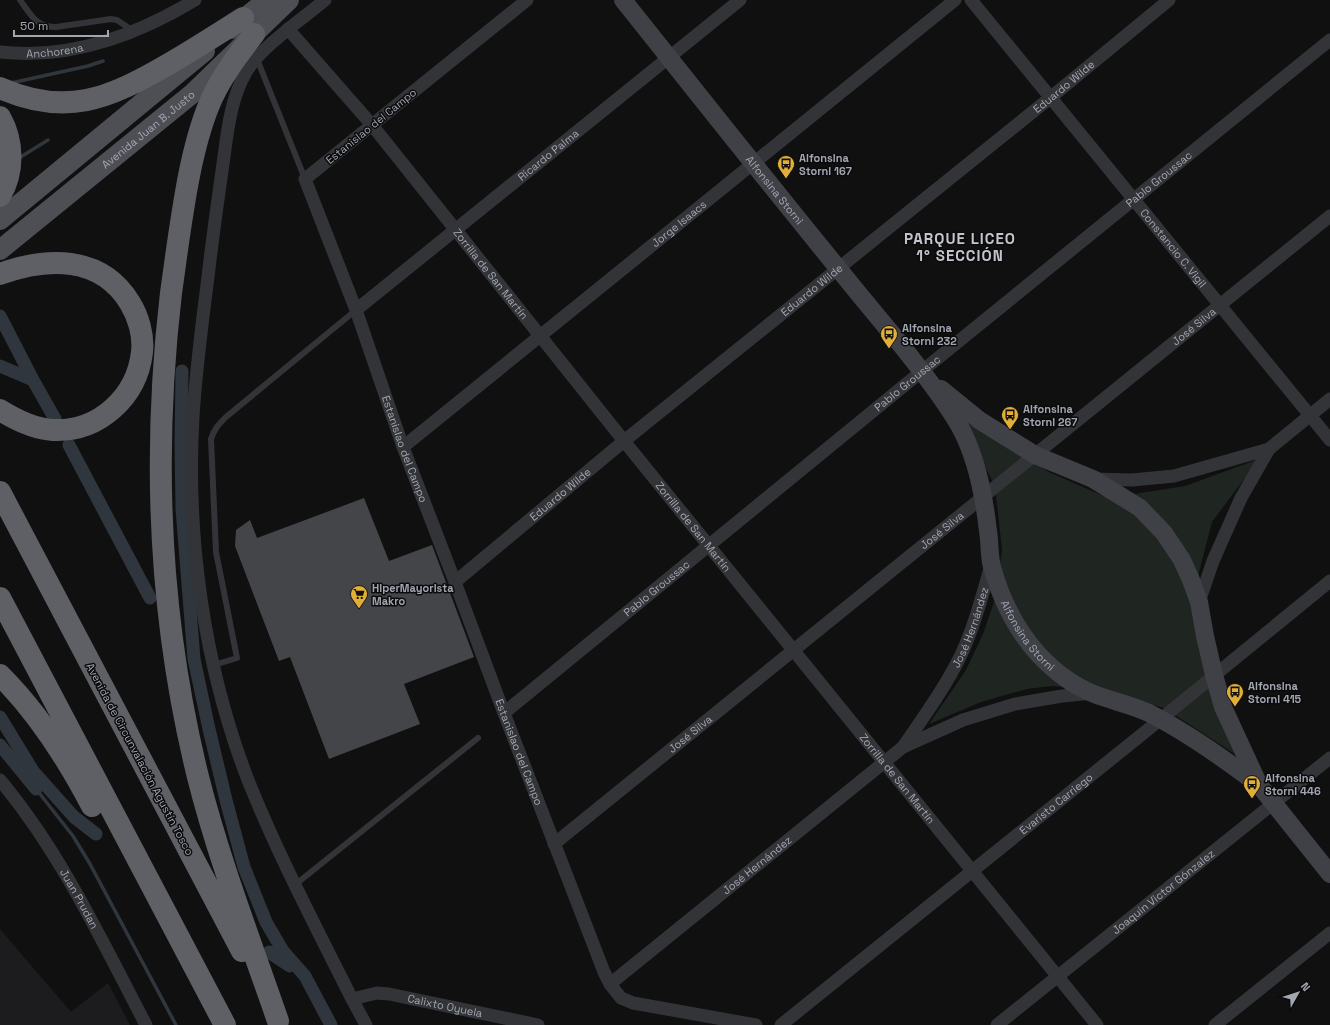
<svg xmlns="http://www.w3.org/2000/svg" width="1330" height="1025" viewBox="0 0 1330 1025" font-family="'Space Grotesk',sans-serif">
<style>
.built{fill:#1c1c1e}
.green{fill:#1f2520}
.lines{fill:none;stroke-linecap:round;stroke-linejoin:round}
.stream{stroke:#2f363d;stroke-width:3.5}
.canal{stroke:#2f363d;stroke-width:13}
.building{fill:#444549}
.lane{stroke:#333438;stroke-width:6}
.street{stroke:#333438;stroke-width:13}
.secondary{stroke:#3f4146;stroke-width:18}
.primary{stroke:#4d4f55;stroke-width:20}
.highway{stroke:#5e6066;stroke-width:22}
.labels{text-anchor:middle;dominant-baseline:central;stroke-width:3;stroke-linejoin:round;paint-order:stroke}
.street-label{font-size:11px;fill:#a2a6b1;stroke:#0b0b0c}
.poi-label{font-size:11px;font-weight:bold;fill:#a2a6b1;stroke:#0b0b0c;text-anchor:start}
.district-label{font-size:15px;font-weight:bold;letter-spacing:1px;fill:#c3c5cd;stroke:#0b0b0c}
</style>
<rect width="100%" height="100%" fill="#101011"/>
<!-- built -->
<path class="built" d="M0 929 71 1012 108 983 130 1025H0Z"/>
<!-- green -->
<path class="green" d="M956 410 1049 472 1108 498 1185 486 1259 459 1212 522 1191 603 1238 756 1164 708 1099 689 1052 686 1027 689 981 702 929 724 966 670 983 634 994 602 1002 550 995 486Z"/>
<g class="lines">
<!-- stream -->
<path class="stream" d="M11 83 88 66 103 61
M19 158 48 140
M36 789 73 836 90 864 176 1025"/>
<!-- canal -->
<path class="canal" d="M0 316 33 380 55 419
M0 366 33 380
M182 371 181 441 182 509 194 659 209 729 226 800 244 867 266 922 283 951 305 976 331 1025
M69 445 150 598
M0 717 33 771 74 817 96 834
M0 745 36 789
M269 952 290 966"/>
</g>
<!-- building -->
<path class="building" d="M364 498 389 561 432 545 474 657 404 684 420 724 329 759 290 657 279 661 235 546 236 530 250 520 257 538Z"/>
<g class="lines">
<!-- lane -->
<path class="lane" d="M20 0C31 15 36 27 56 27L111 19 117 20 133 31
M257 59 305 179
M214 665 237 658 216 552 211 439C214 429 219 424 226 417L356 310
M296 884 478 738"/>
<!-- street -->
<g class="street">
<path d="M325 0C302 19 261 47 246 72 229 102 227 137 222 171 217 206 212 242 208 277 202 323 196 370 193 416 186 538 204 666 248 780 278 855 316 927 352 999L366 1025"/>
<path id="s1" d="M527 0 305 179 356 310 403 447 455 582 504 713 604 972 610 984 621 998 633 1003 756 1025"/>
<path id="s2" d="M971 0 1330 440"/>
<path id="s3" d="M288 29 372 125 624 441 1097 1025"/>
<path id="s4" d="M0 52C69 60 137 35 195 0"/>
<path id="s5" d="M356 310 740 0"/>
<path id="s6" d="M403 447 955 0"/>
<path d="M1093 479 1132 480 1174 476 1269 449"/>
<path id="s7" d="M455 582 624 441 1050 98 1169 0"/>
<path d="M1199 602 1213 561 1241 498 1269 449 1330 399"/>
<path id="s8" d="M504 713 922 371 1330 40"/>
<path id="s9" d="M903 747C923 718 944 689 960 657 974 628 982 596 991 565"/>
<path id="s10" d="M0 780C61 853 102 941 146 1025"/>
<path id="s11" d="M554 844 1330 216"/>
<path id="s12" d="M610 984 903 747 963 720 1015 704 1062 696 1093 693"/>
<path id="s13" d="M352 999 377 993 389 994 538 1025"/>
<path id="s14" d="M781 1025 1161 719 1330 581"/>
<path id="s15" d="M997 1025 1330 758"/>
<path d="M1215 1025 1330 933"/>
</g>
<!-- secondary -->
<g class="secondary">
<path id="s16" d="M623 0C694 89 765 179 837 267 857 292 877 316 897 340 919 367 941 395 959 425 977 457 984 495 988 531 990 543 989 556 992 567 1001 599 1017 631 1039 655 1054 671 1074 686 1094 694 1112 701 1132 705 1149 713 1188 733 1224 759 1259 785"/>
<path d="M941 389 979 420 1035 455 1093 479 1140 508 1164 533 1182 560 1191 580 1199 602 1205 636 1214 675 1223 707 1259 785 1330 874"/>
</g>
<!-- primary -->
<g class="primary">
<path d="M231 29 267 0"/>
<path d="M0 220 205 51"/>
<path id="s17" d="M0 250 193 93 289 0"/>
</g>
<!-- highway -->
<path class="highway" d="M254 34C239 54 223 74 212 98 202 120 196 143 191 166 182 208 177 251 171 293 152 455 159 619 198 777 219 860 250 940 278 1021
M0 88C66 117 108 99 167 65 193 50 218 34 243 18
M0 117C14 142 14 172 0 196
M0 274C47 257 101 255 130 303 138 316 144 335 142 352 137 397 99 432 53 430 34 429 16 420 0 410
M0 492 242 951
M0 598 225 1025
M0 675C38 713 67 758 92 806"/>
</g>
<!-- icons -->
<defs>
<symbol id="bus-pin" viewBox="-11 -11 22 30"><path d="M0 17L-7.5 6A9.5 9.5 0 1 1 7.5 6Z" fill="#e1af38" stroke="#0b0b0c"/><path d="M-5-6H5V4H4V6H2V4H-2V6H-4V4H-5ZM-3.5-4V0h7V-4ZM-3.5 1.2v1.5H-2V1.2ZM2 1.2v1.5H3.5V1.2Z" fill="#111"/></symbol>
<symbol id="supermarket-pin" viewBox="-11 -11 22 30"><path d="M0 17L-7.5 6A9.5 9.5 0 1 1 7.5 6Z" fill="#e1af38" stroke="#0b0b0c"/><path d="M-6-5.5h2.5l.6 2H6L4.5 2H-2.5L-4.4-4H-6ZM-1.5 3.2a1.3 1.3 0 1 0 .1 0ZM3 3.2a1.3 1.3 0 1 0 .1 0Z" fill="#111"/></symbol>
</defs>
<g fill-rule="evenodd">
<use href="#bus-pin" x="776" y="154" width="20" height="27"/>
<use href="#bus-pin" x="879" y="324" width="20" height="27"/>
<use href="#bus-pin" x="1000" y="405" width="20" height="27"/>
<use href="#supermarket-pin" x="349" y="584" width="20" height="27"/>
<use href="#bus-pin" x="1225" y="682" width="20" height="27"/>
<use href="#bus-pin" x="1242" y="774" width="20" height="27"/>
</g>
<g class="labels">
<!-- street labels -->
<g class="street-label">
<text stroke="none"><textPath href="#s4" startOffset="55">Anchorena</textPath></text>
<text stroke="none"><textPath href="#s7" startOffset="785">Eduardo Wilde</textPath></text>
<text transform="translate(371 126) rotate(-39)">Estanislao del Campo</text>
<text stroke="none"><textPath href="#s17" startOffset="191">Avenida Juan B. Justo</textPath></text>
<text stroke="none"><textPath href="#s5" startOffset="247">Ricardo Palma</textPath></text>
<text stroke="none"><textPath href="#s8" startOffset="845">Pablo Groussac</textPath></text>
<text stroke="none"><textPath href="#s16" startOffset="243">Alfonsina Storni</textPath></text>
<text stroke="none"><textPath href="#s6" startOffset="355">Jorge Isaacs</textPath></text>
<text stroke="none"><textPath href="#s2" startOffset="320">Constancio C. Vigil</textPath></text>
<text stroke="none"><textPath href="#s3" startOffset="318">Zorrilla de San Martín</textPath></text>
<text stroke="none"><textPath href="#s7" startOffset="461">Eduardo Wilde</textPath></text>
<text stroke="none"><textPath href="#s11" startOffset="823">José Silva</textPath></text>
<text stroke="none"><textPath href="#s8" startOffset="521">Pablo Groussac</textPath></text>
<text stroke="none"><textPath href="#s1" startOffset="573">Estanislao del Campo</textPath></text>
<text stroke="none"><textPath href="#s7" startOffset="137">Eduardo Wilde</textPath></text>
<text stroke="none"><textPath href="#s3" startOffset="642">Zorrilla de San Martín</textPath></text>
<text stroke="none"><textPath href="#s11" startOffset="499">José Silva</textPath></text>
<text stroke="none"><textPath href="#s8" startOffset="197">Pablo Groussac</textPath></text>
<text stroke="none"><textPath href="#s9" startOffset="138">José Hernández</textPath></text>
<text stroke="none"><textPath href="#s16" startOffset="767">Alfonsina Storni</textPath></text>
<text stroke="none"><textPath href="#s11" startOffset="175">José Silva</textPath></text>
<text stroke="none"><textPath href="#s1" startOffset="897">Estanislao del Campo</textPath></text>
<text transform="translate(140 759) rotate(62)">Avenida de Circunvalación Agustín Tosco</text>
<text stroke="none"><textPath href="#s3" startOffset="966">Zorrilla de San Martín</textPath></text>
<text stroke="none"><textPath href="#s14" startOffset="353">Evaristo Carriego</textPath></text>
<text stroke="none"><textPath href="#s12" startOffset="189">José Hernández</textPath></text>
<text stroke="none"><textPath href="#s15" startOffset="213">Joaquín Victor Gónzalez</textPath></text>
<text stroke="none"><textPath href="#s10" startOffset="143">Juan Prudan</textPath></text>
<text stroke="none"><textPath href="#s13" startOffset="95">Calixto Oyuela</textPath></text>
</g>
<!-- poi labels -->
<g class="poi-label">
<text x="799" y="158">Alfonsina<tspan x="799" dy="13">Storni 167</tspan></text>
<text x="902" y="328">Alfonsina<tspan x="902" dy="13">Storni 232</tspan></text>
<text x="1023" y="409">Alfonsina<tspan x="1023" dy="13">Storni 267</tspan></text>
<text x="372" y="588">HiperMayorista<tspan x="372" dy="13">Makro</tspan></text>
<text x="1248" y="686">Alfonsina<tspan x="1248" dy="13">Storni 415</tspan></text>
<text x="1265" y="778">Alfonsina<tspan x="1265" dy="13">Storni 446</tspan></text>
</g>
<!-- district labels -->
<g class="district-label">
<text x="960" y="238">PARQUE LICEO<tspan x="960" dy="17">1° SECCIÓN</tspan></text>
</g>
</g>
<!-- north arrow -->
<g transform="translate(1298 993) rotate(51)" stroke="#0b0b0c" stroke-width="3" paint-order="stroke">
<path d="M0-3L7 15L0 10L-7 15Z" fill="#a2a6b1"/>
<text y="-6" font-size="11" font-weight="bold" text-anchor="middle" fill="#a2a6b1">N</text>
</g>
<!-- scale -->
<path d="M14 30v6h94v-6" fill="none" stroke="#a2a6b1" stroke-width="2"/>
<text x="20" y="30" font-size="12" fill="#a2a6b1" stroke="#0b0b0c" stroke-width="3" paint-order="stroke">50 m</text>
</svg>
